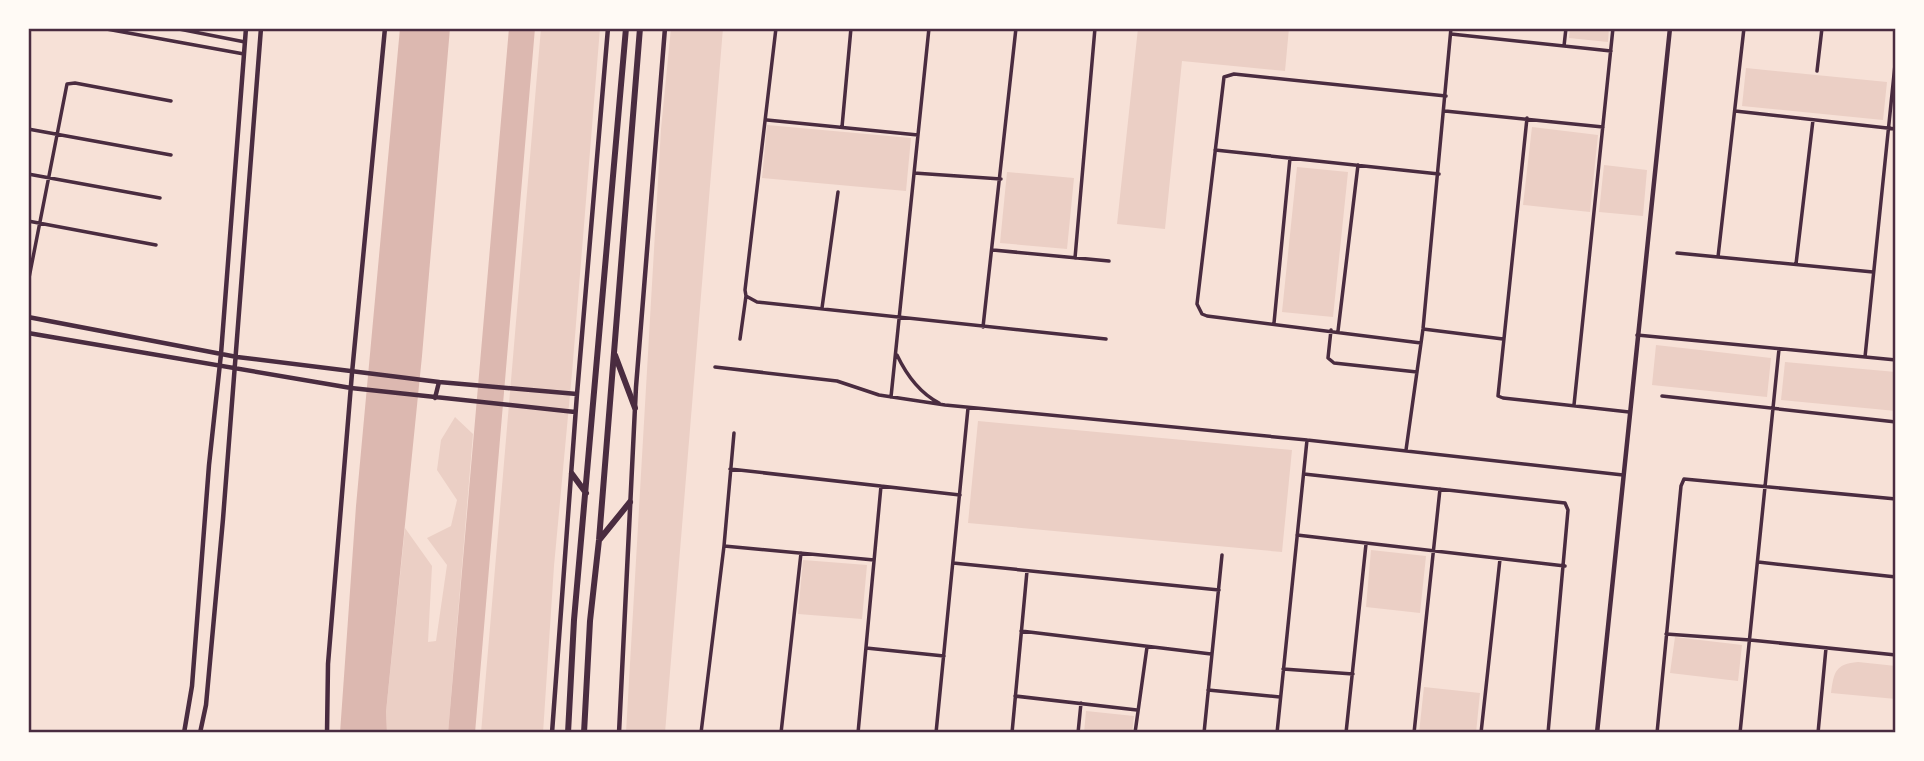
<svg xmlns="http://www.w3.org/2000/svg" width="1924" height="761" viewBox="0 0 1924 761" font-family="'Fira Sans',sans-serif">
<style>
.green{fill:#ebcfc5}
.water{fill:#dcb8b0}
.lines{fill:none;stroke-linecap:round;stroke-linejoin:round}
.minor{stroke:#4a2c40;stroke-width:3.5}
.tertiary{stroke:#4a2c40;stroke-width:4.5}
.trunk{stroke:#4a2c40;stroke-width:6}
.neatline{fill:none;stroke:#4a2c40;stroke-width:2.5}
</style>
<rect width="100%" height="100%" fill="#f7e1d7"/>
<!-- green -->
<path class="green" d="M541 28H600L572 373 554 566 543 733H481Z
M671 28H723L665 733H626L661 129Z
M1138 28H1289L1285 71 1182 61 1165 229 1117 224Z
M1570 28H1609L1608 42 1569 38Z
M1746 68 1887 82 1883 120 1742 106Z
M767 125 911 138 906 191 762 178Z
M1532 127 1598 135 1590 212 1523 205Z
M1604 165 1647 170 1643 216 1599 212Z
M1297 167 1348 172 1333 317 1282 312Z
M1007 172 1074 178 1067 249 1000 243Z
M1656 345 1771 358 1767 397 1652 385Z
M1785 362 1896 372V411L1781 400Z
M455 417 473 434 448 733H387L386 712 405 528 432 566 428 642 436 641 447 565 427 538 451 526 457 500 437 470 441 440Z
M978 421 1292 450 1282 552 968 523Z
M1371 550 1426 556 1420 613 1366 607Z
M803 560 867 565 862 619 798 614Z
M1675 637 1742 645 1738 681 1670 673Z
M1858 662 1896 666V699L1831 693C1834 672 1835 664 1858 662Z
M1424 687 1480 693 1476 733H1419Z
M1086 711 1134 716 1132 733H1084Z"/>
<!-- water -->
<path class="water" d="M400 28H450L422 356 386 712 387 733H340L356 506Z
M509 28H535L475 733H448Z"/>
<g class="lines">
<!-- minor -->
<path class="minor" d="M101 28 244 54
M174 28 245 42
M776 28 745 290 746 296 757 302 1106 339
M1451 34 1611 51
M1564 46 1566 28
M1817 71 1822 28
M1445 111 1603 127
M1735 111 1896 129
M1527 118 1498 396 1503 398 1629 412
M767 120 918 135
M842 127 851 28
M28 129 171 155
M1215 150 1439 174
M914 173 1001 179
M28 174 160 198
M28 221 156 245
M993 250 1109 261
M1677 253 1873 272
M1718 257 1744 28
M1075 258 1095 28
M1796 264 1813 120
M28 283 67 84 75 83 171 101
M822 308 838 192
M1274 323 1290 158
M983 327 1016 28
M1423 329 1503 339
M1331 330 1328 358 1334 363 1417 372
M1338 331 1358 165
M1637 335 1896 360
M740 339 746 296
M1421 343 1207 316 1202 314 1197 304 1224 77 1234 74 1446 96
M897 355C906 374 920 393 939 403
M1865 357 1896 55
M715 367 837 381 879 395 945 405 1307 440 1623 475
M1662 396 1896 422
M891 397 929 28
M1574 405 1613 28
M1406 450 1423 329 1451 28
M730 469 960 495
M1304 474 1565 503 1568 510 1548 733
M1297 535 1565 566
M724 546 874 560
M1758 562 1896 577
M953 563 1219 590
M1021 631 1211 654
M1666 634 1750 640 1896 655
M866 648 944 656
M1283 669 1353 674
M1208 690 1280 697
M1015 696 1137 710
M701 733 724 546 734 433
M781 733 801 553
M858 733 881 486
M936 733 968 408
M1012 733 1027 571
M1078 733 1081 703
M1135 733 1147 647
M1204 733 1222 555
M1277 733 1307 440
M1346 733 1366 544
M1414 733 1440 489
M1481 733 1500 559
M1657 733 1681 486 1684 479 1896 499
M1740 733 1779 349
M1818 733 1826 648"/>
<!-- tertiary -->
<path class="tertiary" d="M28 317 237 357 439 382 577 394
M28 333 351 388 575 412
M435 398 439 382
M184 733 192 686 209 465 221 354 246 28
M200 733 206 705 223 519 261 28
M327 733 328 664 352 373 385 28
M552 733 577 394 608 28
M619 733 636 387 665 28
M1597 733 1670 28"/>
<!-- trunk -->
<path class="trunk" d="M615 355 635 408
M572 474 586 493
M600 539 630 502
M568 733 574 620 626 28
M584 733 590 621 599 540 640 28"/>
</g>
<!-- border -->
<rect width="1924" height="761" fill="none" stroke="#fffaf5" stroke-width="60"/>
<rect x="30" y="30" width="1864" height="701" class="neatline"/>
</svg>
